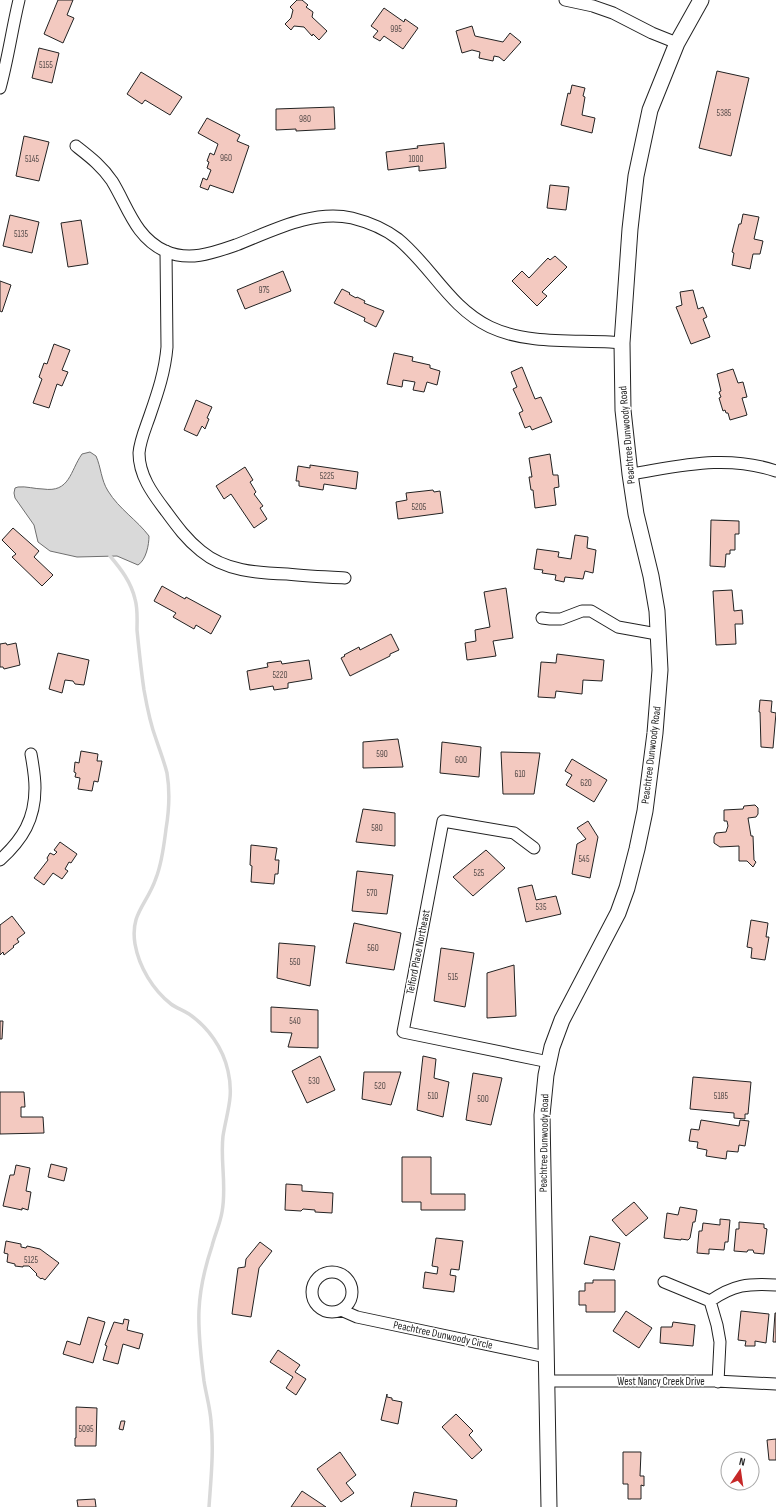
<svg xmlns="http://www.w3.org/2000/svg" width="776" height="1507" viewBox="0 0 776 1507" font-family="'Sofia Sans Condensed',sans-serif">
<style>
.water{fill:#d9d9d9;stroke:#6f6f6f}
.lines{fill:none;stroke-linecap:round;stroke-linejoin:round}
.stream{stroke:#d9d9d9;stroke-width:3.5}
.building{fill:#f3c9c0;stroke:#222}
.minor-casing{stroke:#222;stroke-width:13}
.secondary-casing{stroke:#222;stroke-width:17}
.minor{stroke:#fff;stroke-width:11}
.secondary{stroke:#fff;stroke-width:15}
.labels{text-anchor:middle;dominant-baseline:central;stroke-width:3;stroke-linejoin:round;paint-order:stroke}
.number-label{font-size:9px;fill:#564c4a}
.street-label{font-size:11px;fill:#222;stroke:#fff}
</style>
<rect width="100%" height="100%" fill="#fff"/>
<!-- water -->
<path class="water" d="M90 452 96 456C101 467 101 480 108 491 119 509 137 520 149 536 149 545 146 560 138 565L117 556 77 557 50 551 38 542 34 525 15 498 14 493 15 488 18 487C26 486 35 489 43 489 70 493 70 471 82 454Z"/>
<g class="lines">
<!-- stream -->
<path class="stream" d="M110 556C121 569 131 582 135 599 138 609 137 620 137 630 139 650 141 670 144 690 147 707 150 723 156 739 160 751 164 761 167 773 170 791 169 811 166 829 164 845 162 863 156 878 147 905 130 913 135 944 139 967 153 990 171 1004 176 1008 183 1010 189 1014 208 1027 223 1048 228 1071 234 1097 227 1111 223 1136 220 1161 227 1186 222 1212 220 1224 215 1234 212 1246 205 1267 200 1288 199 1310 198 1333 201 1358 204 1381 206 1394 210 1407 211 1421 214 1450 211 1478 209 1507"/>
</g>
<!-- building -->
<path class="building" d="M58 0H73L67 15 74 18 63 43 44 34Z
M297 0H302L308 5 306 7 313 12 312 17 327 31 319 40 313 34 312 36 304 27 294 26 291 30 285 24 291 18 293 10 290 7Z
M384 8 404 22 405 19 418 28 403 49 384 36 380 41 373 37 378 31 371 26Z
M472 26 475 36 503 42 510 33 521 42 504 61 499 57 494 56 493 61 479 58 480 52 472 50 462 53 456 31Z
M39 48 59 53 52 83 32 78Z
M717 71 749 78 731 156 699 148Z
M141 72 182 97 170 115 145 100 142 104 127 94Z
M572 85 585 88 583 96 585 97 582 115 595 118 592 133 561 125 568 93 570 94Z
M334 107 335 129 296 131V129L276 130V109Z
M207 118 240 135 237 141 249 146 233 193 210 185 208 190 200 187 203 178 207 180 211 170 207 168 209 162 207 161 210 153 214 155 218 144 198 133Z
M24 136 49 142 39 181 16 176Z
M444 143 446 168 419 171V166L388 170 386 152 418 148 417 146Z
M550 185 569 187 566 210 547 208Z
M743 214 759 217 754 239 763 241 760 254H753L750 269 732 265 734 253 732 252 739 224H741Z
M10 215 39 222 32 253 3 246Z
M81 220 88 264 68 267 61 223Z
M555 256 567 267 542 292 547 296 537 306 512 281 522 271 529 278 548 258 550 260Z
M283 271 291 291 245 309 237 290Z
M0 281 11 285 2 312 0 311Z
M342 289 350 293 349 294 356 298 357 297 365 301 364 303 384 311 376 327 364 321 365 318 334 303Z
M693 290 698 309 703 307 707 317 703 319 710 337 691 344 676 307 682 305 680 292Z
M54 344 70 350 62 370 68 372 62 386 57 384 49 408 33 403 42 379 39 377 44 363 47 364Z
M394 353 413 357 412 361 430 365V368L440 371 437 385 427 382 424 392 413 390 415 382 403 380 402 387 387 384Z
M522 367 535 399 541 397 552 422 532 430 530 426 525 428 519 413 523 411 513 389 517 387 511 372Z
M733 369 738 383 743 382 747 397 742 398 747 415 730 420 728 413H726L725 410 723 411 719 398 721 397 719 392 721 391 717 374Z
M196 400 212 407 207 418 209 419 205 429 202 426 197 436 184 430Z
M550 454 553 475H558L559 487 554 488 556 505 535 508 533 490H531L529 477H532L529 458Z
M310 465 358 472 356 489 324 484 323 490 299 486V481H296L298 466 310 468Z
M245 467 253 480 250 482 256 492 254 494 263 506 260 508 267 519 254 528 231 494 224 499 216 486Z
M433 490 434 492 440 491 443 513 398 519 396 502 407 500 406 493Z
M711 520 739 521V534H735V550H730V554H726L725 567 710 566Z
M13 528 39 551 34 557 53 575 42 586 12 557 16 554 2 540Z
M575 535 588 537 587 548 596 550 593 573 585 571 583 579 565 577 564 582 555 580 556 575 542 573 543 570 534 569 537 549 559 552 558 557 571 559Z
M162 586 185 599 186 597 221 616 211 634 196 625 194 629 173 617 176 613 154 601Z
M506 588 513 638 493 641 496 656 467 660 465 643 476 641 475 630 490 627 484 592Z
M732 590 734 611 742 610 743 624H735L736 644 716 645 713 591Z
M391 634 399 650 390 654V656L350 676 341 658 345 656 344 655 359 647 360 650Z
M6 643 7 645 16 643 20 665 4 669 3 667H0V644Z
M58 653 89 660 84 685 75 684 73 681 65 680 62 693 49 689Z
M557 654 604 660 602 681 583 680 582 694 556 691 555 698 538 697 541 662 556 663Z
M309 660 312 679 288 683V688L274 690 273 686 250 690 247 671 268 667 267 663 281 661 282 664Z
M760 700 772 701 771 712 776 713 773 748 761 747 760 712H759Z
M398 739 403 767 363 768V742Z
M442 742 481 747 479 777 440 773Z
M81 751 98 754 97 761H102L98 782 94 781 92 791 78 789 80 778 75 777 76 773 74 772 75 762 79 763Z
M501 752 540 753 534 794H503Z
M572 759 607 780 594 802 566 785 572 775 565 771Z
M755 805 758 808V814L756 817 748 818 751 836H753L754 860 756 862 753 867 747 861H739V846L720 847 714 843V837L716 833 726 832 728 826 727 821H724V810L743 809 744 806Z
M363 809 395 813V846L356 842Z
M588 821 598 837 590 878 572 874 577 844 586 839 577 828Z
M60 842 77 854 71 863 69 862 65 869 68 871 62 879 53 873 44 885 34 878 48 860 47 858 50 853 54 855 57 852 54 850Z
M251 845 277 848 275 860H279L278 874H275L274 884 251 882 252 866 250 865Z
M486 850 505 868 473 896 453 877Z
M357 871 393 875 387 914 352 911Z
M532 885 536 900 556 896 561 914 526 922 518 888Z
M12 916 25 933 17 939 19 942 13 946 14 947 4 955 3 952 0 955V925Z
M751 920 768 923 766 937H769L765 960 751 958 752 948 747 947Z
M354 923 401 933 394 970 346 963Z
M279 943 315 946 310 986 277 978Z
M441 948 474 953 465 1007 434 1001Z
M514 965 516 1016 487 1018V973Z
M271 1007 318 1010V1048L288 1047 292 1033 271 1032Z
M0 1021H3L2 1039H0Z
M320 1056 335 1090 307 1103 292 1071Z
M423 1056 436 1059 434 1078 449 1082 443 1117 417 1110Z
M364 1072H401L391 1105 362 1099Z
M473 1073 502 1078 491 1125 466 1120Z
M693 1077 751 1082 748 1114H745V1119L734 1118V1113L690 1109Z
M0 1092H24L25 1107H21V1117H43L44 1133 0 1134Z
M701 1120 739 1126 740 1120 749 1121 745 1146 739 1145 738 1152 727 1151 726 1159 706 1156 707 1150 697 1148 698 1142 689 1141 691 1129 699 1130Z
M402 1157H431V1194H465V1210H421V1202H402Z
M51 1164 67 1168 64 1181 48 1177Z
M16 1165 30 1168 26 1191 31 1192 28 1210 22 1208V1210L3 1206 10 1175H14Z
M286 1184 302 1185V1191L333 1193 332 1213 315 1212V1210L303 1209 301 1211 285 1210Z
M634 1202 648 1218 626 1236 612 1220Z
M680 1207 697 1210 695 1222H693L690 1238 688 1240 681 1239V1240L664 1238 667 1213 678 1215Z
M720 1219 730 1220 728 1242H725L724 1250 709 1249V1254L697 1253 699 1231H702L703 1223 720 1225Z
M739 1222 764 1224V1228L767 1229 764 1254 754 1253 753 1250H748L747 1252 734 1251 736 1229H739Z
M590 1236 620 1243 614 1270 584 1264Z
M436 1238 463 1241 459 1270 451 1269 450 1275 456 1276 454 1292 423 1288 425 1272 437 1274 438 1267 432 1266Z
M6 1241 21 1244V1247L26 1248 27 1246 40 1249 59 1263 45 1280 42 1278 41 1279 36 1275 37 1274 29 1266H23V1267L15 1266V1264L7 1262 8 1254 4 1253Z
M260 1242 272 1251 259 1268 251 1317 232 1314 238 1268 245 1267 246 1259Z
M593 1280H615V1312H586V1305H579V1291H585V1283H593Z
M626 1311 652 1328 639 1348 613 1331Z
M741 1311 769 1314 766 1343 755 1341V1346H745L746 1341 738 1340Z
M775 1313H776V1342H773Z
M88 1317 105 1322 93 1363 63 1354 67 1341 80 1345Z
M124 1319 129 1320 127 1330 143 1334 139 1349 123 1344 118 1364 103 1360 107 1346 105 1345 114 1322 123 1324Z
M673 1322 695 1325 693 1346 660 1343 661 1327H672Z
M278 1350 300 1365 295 1372 306 1379 296 1395 286 1388 293 1377 270 1362Z
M387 1394V1397L392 1398V1400L402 1402 398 1424 381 1420Z
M76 1407 97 1408 96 1446H75V1438H76Z
M456 1414 473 1431 469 1435 482 1450 472 1459 442 1427Z
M121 1421H125L123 1430 119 1429Z
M776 1439V1460H769L767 1440Z
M340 1452 356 1475 346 1483 354 1493 341 1502 317 1469Z
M623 1452H641L640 1476H644V1486L641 1485V1499H628V1484H623Z
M302 1491 326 1507H291Z
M414 1492 457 1500 456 1507H411Z
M95 1499 96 1507H78L77 1500Z"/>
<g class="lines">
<defs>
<path id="minor" d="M565 0 593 6 613 13 652 33 677 43
M0 88C8 59 12 29 19 0
M76 146C90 157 102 166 112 181 128 207 135 237 165 251 189 262 213 253 236 245 272 231 313 209 352 218 368 222 385 229 398 239 432 267 449 307 490 327 526 344 571 340 610 342L622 343
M166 251 167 347C165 371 158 392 150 415 146 427 140 440 139 453 139 475 152 493 165 510 176 525 186 539 201 551 225 571 257 573 287 574 306 576 326 577 345 578
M630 474C681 466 725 454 776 471
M542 618 550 619H561L582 611H591L618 627 657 634
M534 848 514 833 443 821 403 1032 549 1062
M0 860C23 839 35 819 35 788 35 776 33 765 31 754
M312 1292a20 20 0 1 1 40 0a20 20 0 1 1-40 0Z
M664 1282 710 1301
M710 1301 717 1325 720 1342 718 1382
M710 1301C733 1285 748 1283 776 1285
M341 1310 357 1317 546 1357
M546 1381H716L776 1384"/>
<path id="secondary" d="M549 1507 542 1115 546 1075 552 1047 562 1020 618 913 627 888 637 849 645 811 655 733 660 670 657 611 651 576 636 514 630 474 623 410 622 343 630 229 636 176 650 110 677 43 701 0"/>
</defs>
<!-- minor casing -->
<use href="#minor" class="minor-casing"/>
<!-- secondary casing -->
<use href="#secondary" class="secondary-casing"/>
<!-- minor -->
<use href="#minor" class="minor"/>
<!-- secondary -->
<use href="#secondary" class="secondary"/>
</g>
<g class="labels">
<!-- number labels -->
<g class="number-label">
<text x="396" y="29">995</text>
<text x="46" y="65">5155</text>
<text x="724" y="113">5385</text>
<text x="305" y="119">980</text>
<text x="226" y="158">960</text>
<text x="32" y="159">5145</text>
<text x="416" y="159">1000</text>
<text x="21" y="234">5135</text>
<text x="264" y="290">975</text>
<text x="327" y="476">5225</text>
<text x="419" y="507">5205</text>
<text x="280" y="675">5220</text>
<text x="382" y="754">590</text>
<text x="461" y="760">600</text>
<text x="520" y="774">610</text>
<text x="586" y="783">620</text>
<text x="377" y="828">580</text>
<text x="584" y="859">545</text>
<text x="479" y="873">525</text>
<text x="372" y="893">570</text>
<text x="541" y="907">535</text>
<text x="373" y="948">560</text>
<text x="295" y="962">550</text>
<text x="453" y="977">515</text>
<text x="295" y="1021">540</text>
<text x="314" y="1081">530</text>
<text x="380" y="1086">520</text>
<text x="433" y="1096">510</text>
<text x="721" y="1096">5185</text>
<text x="483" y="1099">500</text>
<text x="31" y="1260">5125</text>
<text x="86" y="1429">5095</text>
</g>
<!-- street labels -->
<g class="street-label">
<text transform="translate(627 435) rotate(-95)">Peachtree Dunwoody Road</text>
<text transform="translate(651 755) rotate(-83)">Peachtree Dunwoody Road</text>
<text transform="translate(418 952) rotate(-79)">Telford Place Northeast</text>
<text transform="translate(544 1143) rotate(-89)">Peachtree Dunwoody Road</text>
<text transform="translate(443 1335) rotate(12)">Peachtree Dunwoody Circle</text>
<text x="661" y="1381">West Nancy Creek Drive</text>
</g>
</g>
<!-- north arrow -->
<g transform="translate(740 1471) rotate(13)"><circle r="19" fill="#ffffff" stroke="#a7a7a7"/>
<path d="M0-3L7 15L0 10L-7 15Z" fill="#c62828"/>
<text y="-6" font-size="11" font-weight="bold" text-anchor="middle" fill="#222222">N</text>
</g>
</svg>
